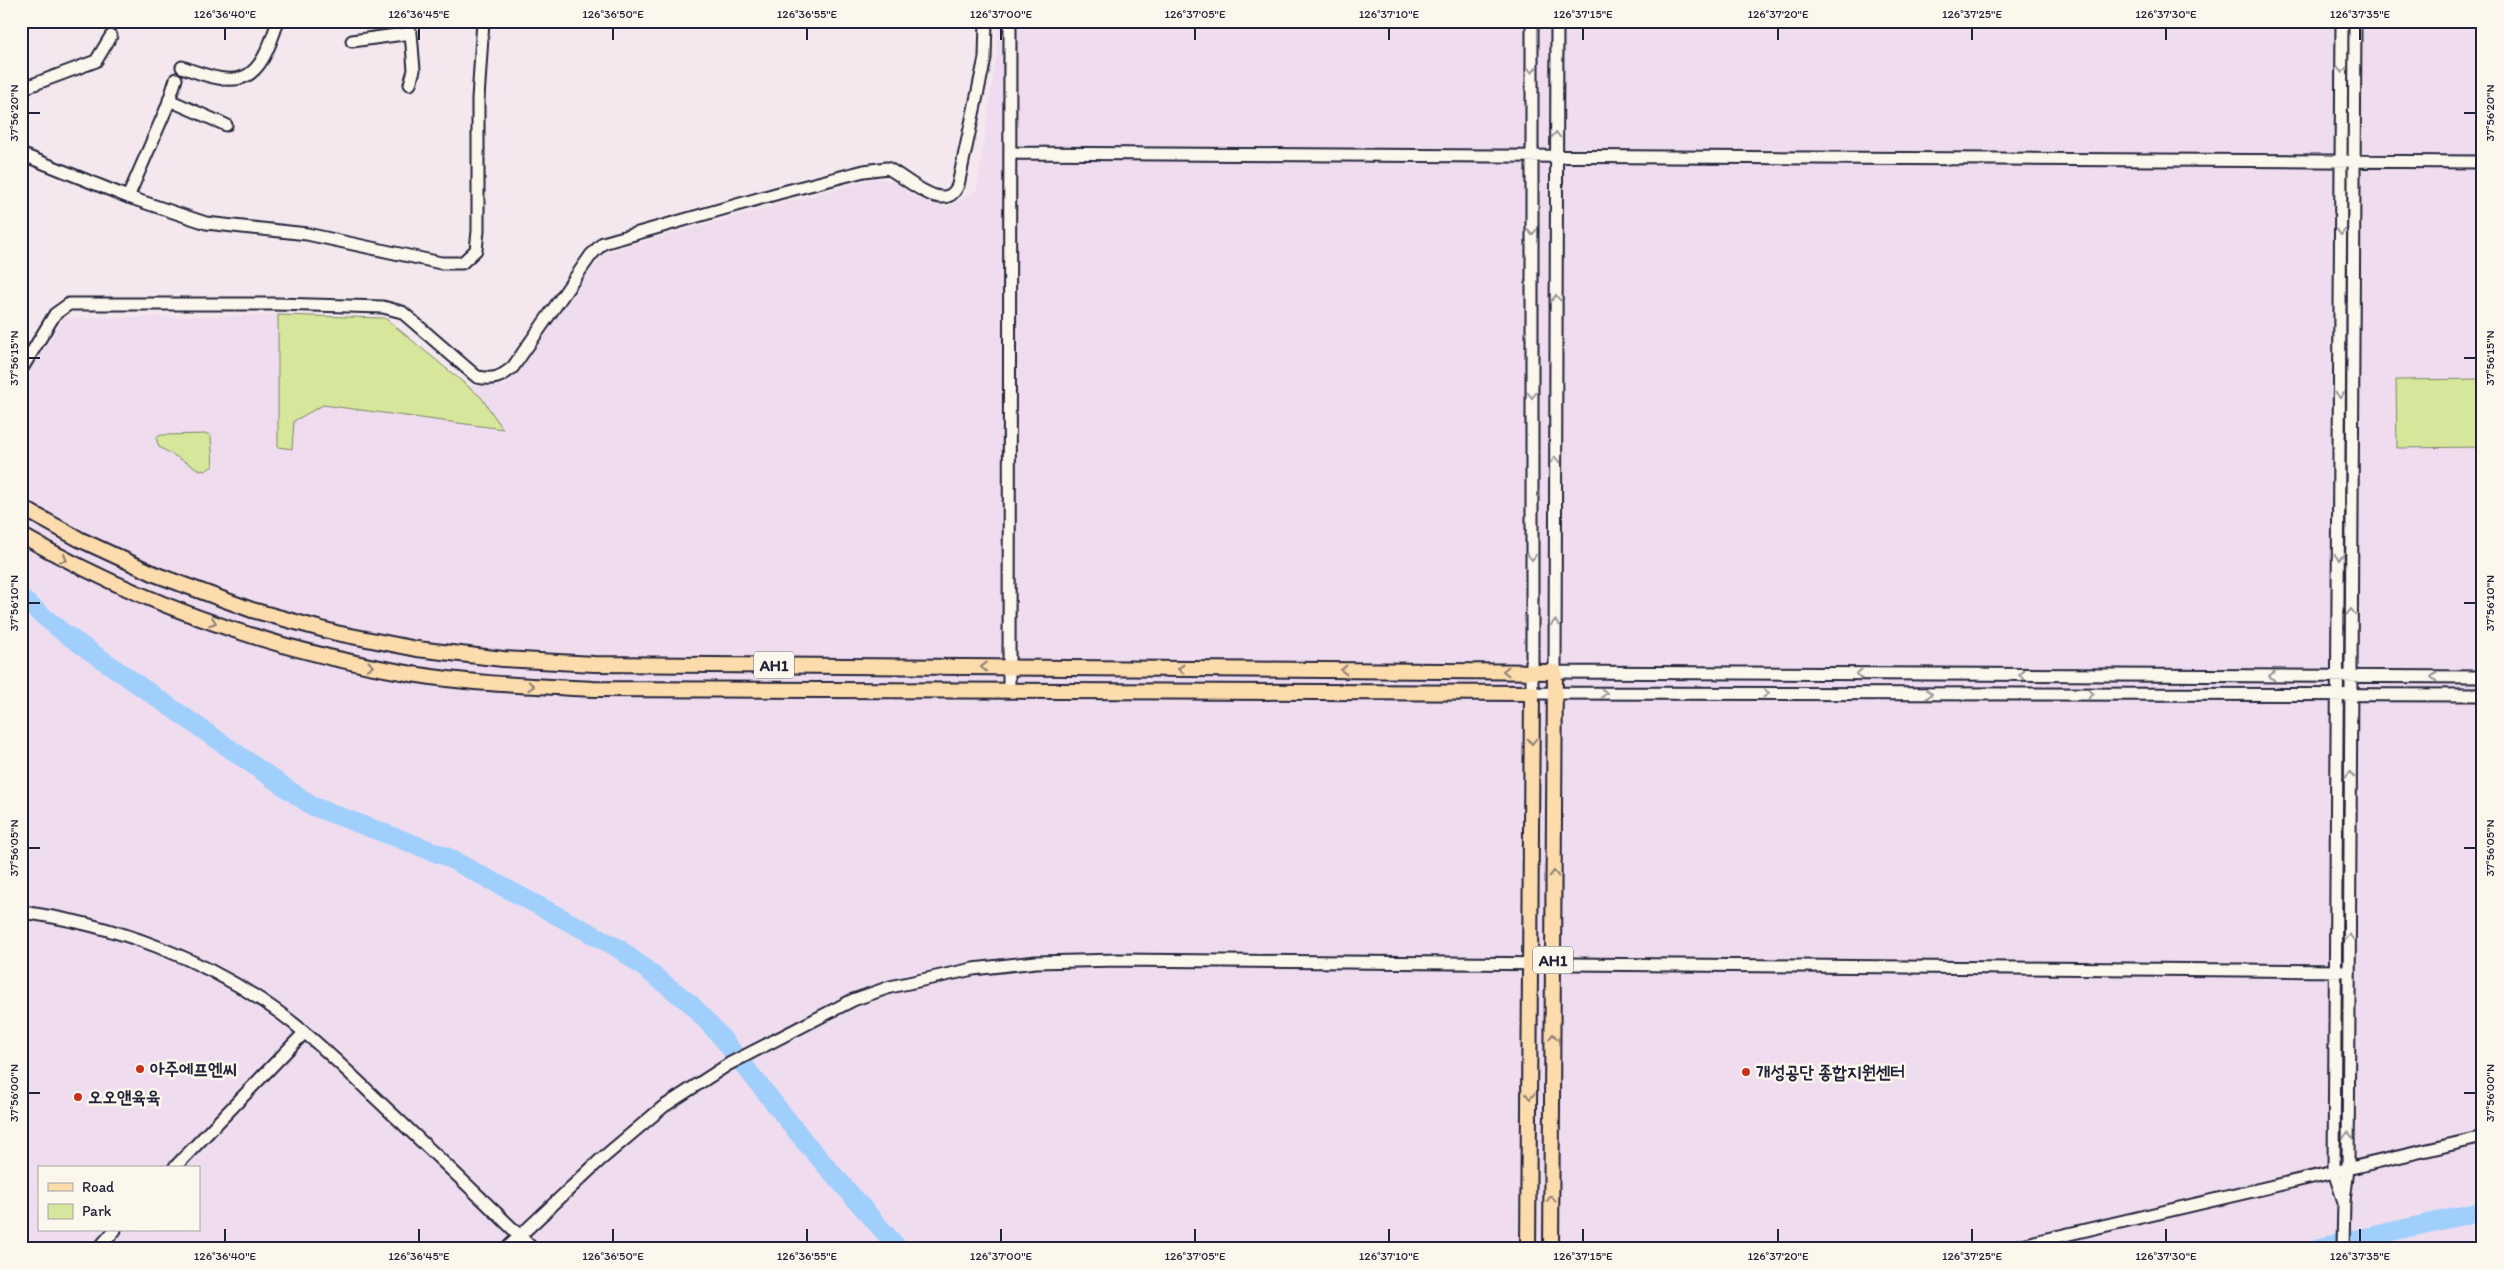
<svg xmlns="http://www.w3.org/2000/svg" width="2504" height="1269" viewBox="0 0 2504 1269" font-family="Itim,'Poor Story',sans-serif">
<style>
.built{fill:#efddef;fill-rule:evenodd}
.green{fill:#d6e69a;stroke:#7c846a}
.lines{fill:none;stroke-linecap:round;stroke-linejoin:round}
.river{stroke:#a1cffc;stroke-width:19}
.minor-casing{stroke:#22223b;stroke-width:15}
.major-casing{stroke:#22223b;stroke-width:18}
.minor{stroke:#fbf7ec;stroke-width:11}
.major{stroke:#fcdcac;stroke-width:14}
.oneway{stroke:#99979c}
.oneway2{stroke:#8f7f74}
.ticks{fill:none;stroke:#22223b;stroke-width:2}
.poi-dot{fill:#c8321e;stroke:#fbf7ec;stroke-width:2}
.labels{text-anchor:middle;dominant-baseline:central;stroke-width:5;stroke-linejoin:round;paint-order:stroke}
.shield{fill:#fbf7ec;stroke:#636270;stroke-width:1}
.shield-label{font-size:16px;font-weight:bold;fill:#22223b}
.poi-label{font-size:18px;font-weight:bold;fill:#22223b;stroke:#fbf7ec;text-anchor:start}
.neatline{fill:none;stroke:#22223b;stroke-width:2}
.ticks-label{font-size:12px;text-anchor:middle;fill:#22223b}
</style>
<rect width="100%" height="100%" fill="#f4e8ee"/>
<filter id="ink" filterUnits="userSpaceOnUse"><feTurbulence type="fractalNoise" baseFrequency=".02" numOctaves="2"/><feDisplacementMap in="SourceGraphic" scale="10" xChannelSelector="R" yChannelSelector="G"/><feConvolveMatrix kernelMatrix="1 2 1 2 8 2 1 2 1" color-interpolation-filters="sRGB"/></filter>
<g filter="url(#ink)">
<!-- built -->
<path class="built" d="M998 21H2483V1248H21V340L43 351 64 318 278 315 385 318 467 386H506L605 252 876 178 901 183 910 195 946 208 977 189 997 48ZM39 1168H199V1230H39Z"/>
<!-- green -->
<path class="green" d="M278 315 385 318 481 397 503 429 323 405 294 421 292 449 278 447Z
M2483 379V447L2397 448 2396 380Z
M208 434 211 436 213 466 205 471 198 469 159 447 156 438 161 435Z"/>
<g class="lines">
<!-- river -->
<path class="river" d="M21 598 64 633 312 806 445 856 618 948 691 1004 722 1038 805 1142 898 1248
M2318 1248 2483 1211"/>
<defs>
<path id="minor" d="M1532 21V693L2483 695
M1557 21 1555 672 2483 677
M2342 21 2334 1172 2343 1199
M352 41 411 33 414 70 410 84
M182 67C243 90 258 84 278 21
M21 89 96 61 111 36
M169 100 226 125
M1011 153 2483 162
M21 154 128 197 206 223 307 234 441 263H462L476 250 478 231V99L483 21
M128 197 167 107 176 79
M21 370 55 314 69 304H276L383 307 402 312 477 377C494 380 500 378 513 367L591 255 603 243 779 193 864 171 887 168C905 176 945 217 958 185L985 58 986 21
M1009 690 1010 21
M21 912C114 924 204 958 280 1013 323 1045 361 1085 401 1122 445 1164 489 1205 532 1248
M174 1168 304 1033
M99 1248 115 1230
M507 1248 599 1161 663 1107 729 1064 853 1000 890 987 973 969 1036 962 1118 960 2349 971
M2009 1248 2483 1137
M2343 1248 2344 1201 2348 1169 2355 21"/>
<path id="major" d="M21 507 79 539 157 575 252 610 336 633 417 649 503 659 594 664 1555 672 1551 1248
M21 535C142 604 275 651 412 674 472 684 533 686 593 689L1532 693 1528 1248"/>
</defs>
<!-- minor casing -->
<use href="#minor" class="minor-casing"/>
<!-- major casing -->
<use href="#major" class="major-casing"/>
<!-- minor -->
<use href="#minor" class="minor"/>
<!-- major -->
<use href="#major" class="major"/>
</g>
<!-- one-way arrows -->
<defs><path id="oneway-chevron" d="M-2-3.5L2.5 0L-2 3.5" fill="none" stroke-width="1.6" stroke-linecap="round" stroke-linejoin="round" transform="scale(1.25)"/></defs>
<g class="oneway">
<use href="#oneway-chevron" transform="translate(1532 70) rotate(90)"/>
<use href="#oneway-chevron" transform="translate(2342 70) rotate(90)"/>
<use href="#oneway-chevron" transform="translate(1556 135) rotate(-90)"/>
<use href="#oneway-chevron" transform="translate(1532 232) rotate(90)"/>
<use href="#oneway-chevron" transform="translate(2341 232) rotate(90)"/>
<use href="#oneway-chevron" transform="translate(1556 298) rotate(-90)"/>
<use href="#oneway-chevron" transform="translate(1532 395) rotate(90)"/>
<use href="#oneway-chevron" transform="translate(2340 395) rotate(90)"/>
<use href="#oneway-chevron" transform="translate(1555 460) rotate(-90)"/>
<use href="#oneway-chevron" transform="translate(1532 557) rotate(90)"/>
<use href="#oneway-chevron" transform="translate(2339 557) rotate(90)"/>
<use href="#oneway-chevron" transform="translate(2351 612) rotate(-90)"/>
<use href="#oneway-chevron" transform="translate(1555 623) rotate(-90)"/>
<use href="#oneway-chevron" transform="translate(1859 674) rotate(-180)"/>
<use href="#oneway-chevron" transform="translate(2022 675) rotate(-180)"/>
<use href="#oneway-chevron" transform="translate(2272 676) rotate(-180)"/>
<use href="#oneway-chevron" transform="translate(2434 677) rotate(-180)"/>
<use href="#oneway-chevron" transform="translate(1604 693)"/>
<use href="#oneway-chevron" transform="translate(1766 693)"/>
<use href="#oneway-chevron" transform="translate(1929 694)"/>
<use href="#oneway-chevron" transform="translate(2091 694)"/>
<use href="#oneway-chevron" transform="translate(2350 775) rotate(-90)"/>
<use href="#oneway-chevron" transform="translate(2349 937) rotate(-90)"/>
<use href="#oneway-chevron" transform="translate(2348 1135) rotate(-90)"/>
</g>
<g class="oneway2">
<use href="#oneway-chevron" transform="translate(64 559) rotate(29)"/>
<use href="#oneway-chevron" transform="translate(213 622) rotate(20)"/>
<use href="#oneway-chevron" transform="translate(370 666) rotate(11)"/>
<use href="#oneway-chevron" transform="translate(984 667) rotate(-179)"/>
<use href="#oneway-chevron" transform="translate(1181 669) rotate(-180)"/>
<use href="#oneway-chevron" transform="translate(1344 670) rotate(-180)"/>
<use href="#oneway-chevron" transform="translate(1506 671) rotate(-180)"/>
<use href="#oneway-chevron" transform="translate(531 686) rotate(3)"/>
<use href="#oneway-chevron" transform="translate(1532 741) rotate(90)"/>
<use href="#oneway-chevron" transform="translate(1554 874) rotate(-90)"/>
<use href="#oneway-chevron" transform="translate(1553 1037) rotate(-90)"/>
<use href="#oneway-chevron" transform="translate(1530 1096) rotate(90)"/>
<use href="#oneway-chevron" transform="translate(1551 1199) rotate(-90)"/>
</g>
</g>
<!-- ticks -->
<path class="ticks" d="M225 28V40M419 28V40M613 28V40M807 28V40M1001 28V40M1195 28V40M1389 28V40M1583 28V40M1778 28V40M1972 28V40M2166 28V40M2360 28V40M28 113H40M2464 113H2476M28 358H40M2464 358H2476M28 603H40M2464 603H2476M28 848H40M2464 848H2476M28 1093H40M2464 1093H2476M225 1229V1242M419 1229V1242M613 1229V1242M807 1229V1242M1001 1229V1242M1195 1229V1242M1389 1229V1242M1583 1229V1242M1778 1229V1242M1972 1229V1242M2166 1229V1242M2360 1229V1242"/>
<!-- markers -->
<g class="poi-dot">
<circle cx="140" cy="1069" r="5"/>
<circle cx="1746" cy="1072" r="5"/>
<circle cx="78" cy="1097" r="5"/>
</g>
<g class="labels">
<!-- shield labels -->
<g class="shield">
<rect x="754" y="651.5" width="40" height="27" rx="4"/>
<rect x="1533" y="946.5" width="40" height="27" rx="4"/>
</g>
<g class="shield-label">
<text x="774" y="665">AH1</text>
<text x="1553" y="960">AH1</text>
</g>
<!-- poi labels -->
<g class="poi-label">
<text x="150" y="1069">아주에프엔씨</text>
<text x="1756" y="1072">개성공단 종합지원센터</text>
<text x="88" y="1097">오오앤육육</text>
</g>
</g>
<!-- margin -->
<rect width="2504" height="1269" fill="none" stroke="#fbf7ec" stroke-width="55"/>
<!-- legend -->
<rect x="38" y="1166" width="162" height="65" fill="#fbf7ec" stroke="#a4a2a5"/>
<rect x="48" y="1183" width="25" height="8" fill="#fcdcac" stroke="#a4a2a5"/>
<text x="82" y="1192" font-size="15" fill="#22223b">Road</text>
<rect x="48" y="1204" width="25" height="15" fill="#d6e69a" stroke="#a4a2a5"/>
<text x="82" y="1216" font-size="15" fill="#22223b">Park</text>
<rect x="28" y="28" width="2448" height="1214" class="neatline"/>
<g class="ticks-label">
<text x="225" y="18">126°36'40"E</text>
<text x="419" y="18">126°36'45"E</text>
<text x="613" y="18">126°36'50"E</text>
<text x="807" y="18">126°36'55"E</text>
<text x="1001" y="18">126°37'00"E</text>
<text x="1195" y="18">126°37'05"E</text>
<text x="1389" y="18">126°37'10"E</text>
<text x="1583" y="18">126°37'15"E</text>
<text x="1778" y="18">126°37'20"E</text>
<text x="1972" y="18">126°37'25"E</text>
<text x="2166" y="18">126°37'30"E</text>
<text x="2360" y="18">126°37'35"E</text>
<text transform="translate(14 113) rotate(-90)" y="4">37°56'20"N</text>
<text transform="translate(2490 113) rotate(-90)" y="4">37°56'20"N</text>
<text transform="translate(14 358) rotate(-90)" y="4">37°56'15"N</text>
<text transform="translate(2490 358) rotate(-90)" y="4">37°56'15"N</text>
<text transform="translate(14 603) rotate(-90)" y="4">37°56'10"N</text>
<text transform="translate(2490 603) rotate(-90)" y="4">37°56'10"N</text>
<text transform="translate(14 848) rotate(-90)" y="4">37°56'05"N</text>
<text transform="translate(2490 848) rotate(-90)" y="4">37°56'05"N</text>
<text transform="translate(14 1093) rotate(-90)" y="4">37°56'00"N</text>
<text transform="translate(2490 1093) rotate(-90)" y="4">37°56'00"N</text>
<text x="225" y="1260">126°36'40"E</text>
<text x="419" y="1260">126°36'45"E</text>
<text x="613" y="1260">126°36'50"E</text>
<text x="807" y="1260">126°36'55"E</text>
<text x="1001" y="1260">126°37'00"E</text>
<text x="1195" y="1260">126°37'05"E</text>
<text x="1389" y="1260">126°37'10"E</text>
<text x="1583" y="1260">126°37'15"E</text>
<text x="1778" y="1260">126°37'20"E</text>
<text x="1972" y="1260">126°37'25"E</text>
<text x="2166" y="1260">126°37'30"E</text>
<text x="2360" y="1260">126°37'35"E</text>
</g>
</svg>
